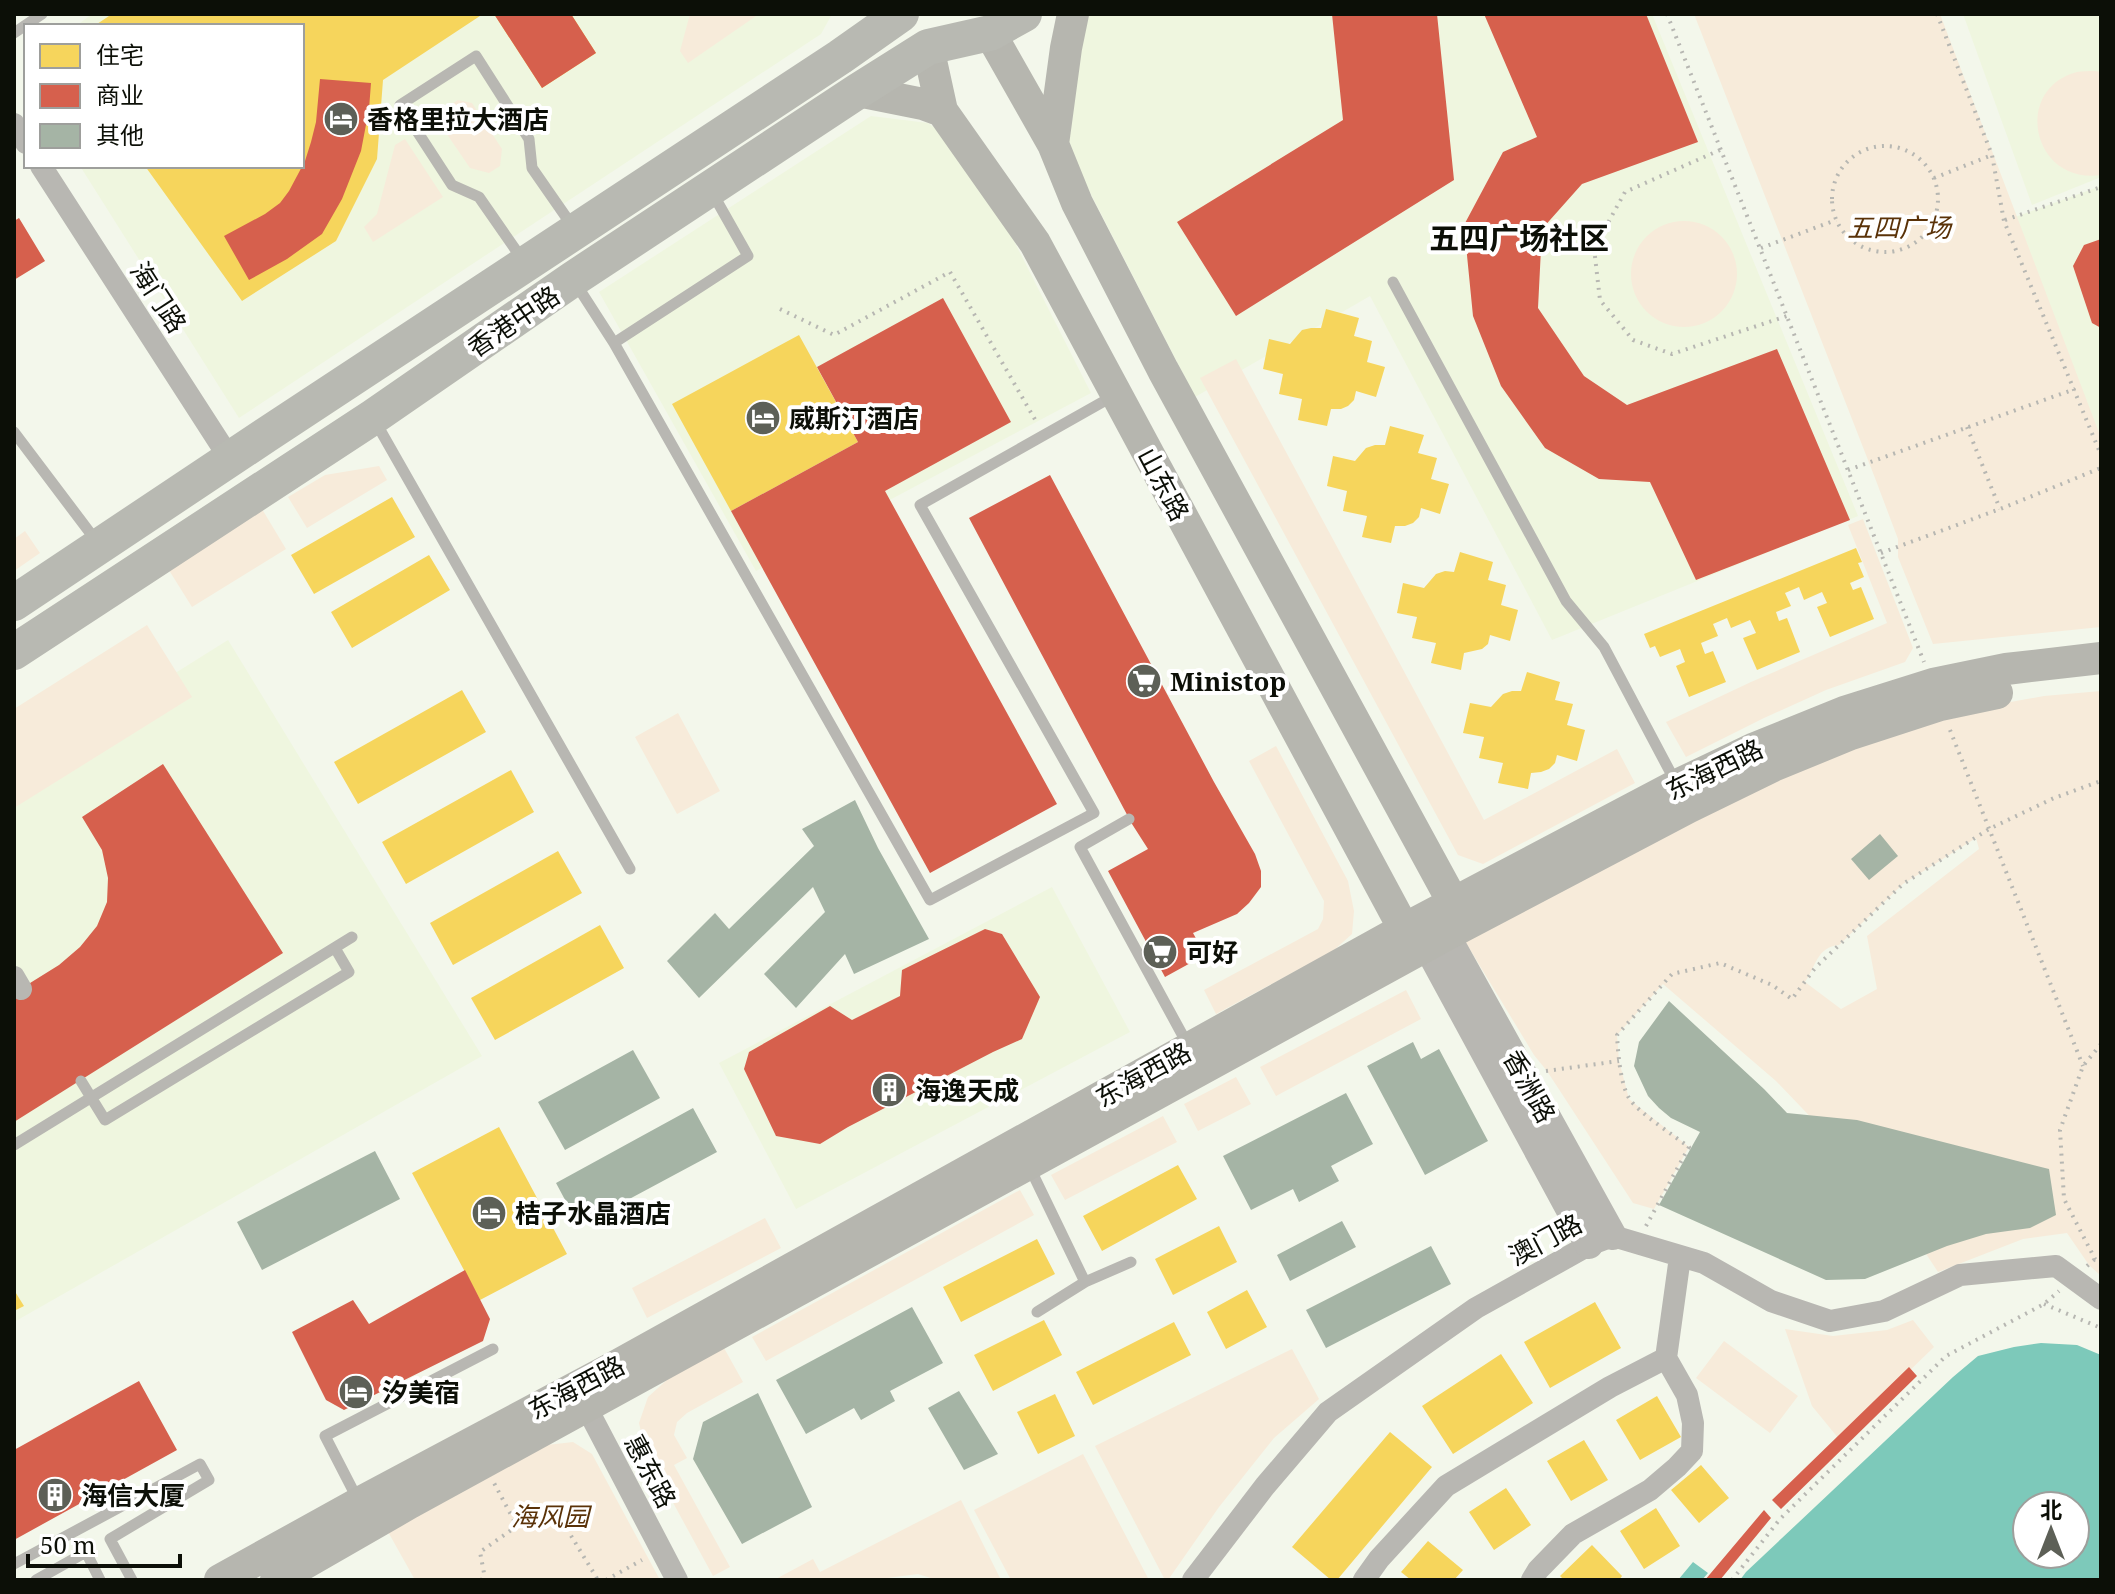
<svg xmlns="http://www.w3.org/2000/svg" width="2115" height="1594" viewBox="0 0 2115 1594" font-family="'Noto Serif','Noto Sans SC',serif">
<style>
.built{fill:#eff6df}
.green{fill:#f7ebda;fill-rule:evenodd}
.water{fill:#7dc9ba;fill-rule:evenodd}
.homes{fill:#f6d55c}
.shops{fill:#d6604d}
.building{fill:#a5b4a5}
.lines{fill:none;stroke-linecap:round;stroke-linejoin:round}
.path{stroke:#b7b7b2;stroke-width:4;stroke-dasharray:2 6;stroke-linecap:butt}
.service{stroke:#b8b7b2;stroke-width:11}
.minor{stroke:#b8b7b2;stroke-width:22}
.tertiary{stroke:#b8b7b2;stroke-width:28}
.secondary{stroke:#b6b6af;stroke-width:32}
.primary{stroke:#b8b9b2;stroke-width:36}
.labels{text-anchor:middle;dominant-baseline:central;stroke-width:8;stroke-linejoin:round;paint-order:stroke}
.poi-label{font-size:26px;font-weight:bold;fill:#0c0f07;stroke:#fff;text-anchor:start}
.park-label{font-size:26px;font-style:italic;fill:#5a3208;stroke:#fff}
.street-label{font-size:26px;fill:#0c0f07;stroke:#fff}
.quarter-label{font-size:30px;font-weight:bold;fill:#0c0f07;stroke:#fff}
</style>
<rect width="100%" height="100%" fill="#f3f7eb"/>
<!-- built -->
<path class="built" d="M92 14H832L821 34 239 418 80 166H302V26H76Z
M1074 14H1652L1858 516 1552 640 1370 296 1195 397 1057 128Z
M1963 14H2101V177L2032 205Z
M871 116 928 123 971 156 1091 393 756 571 599 292Z
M2101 186V477L2004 221Z
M228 640 482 1056 14 1322V774Z
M1052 887 1130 1032 796 1209 719 1063Z"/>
<!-- green -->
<path class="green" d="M690 14H759L688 63 680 51Z
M1694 14H1940L2101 438V627L1933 644 1898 557V539L1875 478Z
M2095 71 2101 72V175C2032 185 2012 89 2077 72 2082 71 2089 71 2095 71Z
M458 100 472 103 502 149 500 166 489 173 470 168 440 124 443 109Z
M405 139 443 197 373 242 364 227 377 214 395 145Z
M1631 274a53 53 0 1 1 106 0a53 53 0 1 1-106 0Z
M1236 359 1484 820 1617 749 1635 783 1483 864 1458 855 1200 378Z
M379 466 387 480 307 528 288 497 325 475Z
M262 509 286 549 192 607 167 567Z
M1863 519 1913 648 1905 662 1826 690 1764 718 1686 757 1666 722 1751 682 1887 623 1848 525Z
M25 531 40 553 14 571V539Z
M147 625 192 697 14 808V709Z
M2101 691V1276L2089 1265 2067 1233 2023 1239 1938 1272 1911 1231 1846 1154 1776 1081 1663 984 1617 1035 1619 1061 1629 1099 1689 1147 1654 1209 1633 1203 1547 1071 1534 1055 1463 938 1695 812 1933 716 2044 696ZM1976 838 1979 849 1867 936 1877 989 1841 1009 1805 982C1816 966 1817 947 1839 945L1903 884Z
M678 713 720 791 677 814 635 737Z
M1276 746 1348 881 1354 911 1352 934 1333 951 1216 1014 1204 990 1318 929 1323 919 1324 901 1249 761Z
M1406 990 1421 1019 1276 1096 1260 1067Z
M1236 1077 1251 1104 1198 1131 1184 1104Z
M1163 1116 1177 1142 1065 1200 1051 1175Z
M1020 1190 1034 1215 766 1361 752 1337Z
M765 1218 781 1248 647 1318 632 1288Z
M1913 1320 1934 1347 1839 1439 1812 1406 1785 1329 1833 1336 1887 1330Z
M1724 1341 1798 1396 1770 1433 1696 1378Z
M724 1348 743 1382 687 1413 677 1422 674 1435 687 1458 674 1465 730 1567 713 1576 646 1453 639 1423 648 1397 668 1379Z
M1292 1349 1319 1399 1274 1438 1219 1507 1168 1580H1165L1095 1446Z
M573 1442 592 1454 660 1580H415L387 1530 547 1445Z
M1083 1454 1149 1580H1011L974 1510Z
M961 1500 1001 1580H937L918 1574 872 1580H774L813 1559 820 1572Z"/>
<!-- water -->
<path class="water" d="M2041 1343 2077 1345 2101 1355V1580H1740L1746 1572 1953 1377 1978 1356 2014 1347ZM2027 1506H2075V1554H2027Z
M1693 1562 1708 1573 1702 1580H1678Z"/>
<!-- homes -->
<path class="homes" d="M112 14H483L383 80 377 159 336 241 242 301 145 166H302V26H94Z
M494 14H571L596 53 542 88Z
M1326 309 1359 318 1354 336 1372 341 1367 362 1385 367 1376 397 1356 391 1354 400 1348 406 1341 409H1331L1327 426 1298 420 1302 399 1279 394 1283 374 1263 369 1269 339 1290 344 1302 330 1311 328H1321Z
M799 335 858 442 731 511 672 404Z
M1390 426 1424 435 1418 453 1437 458 1431 479 1449 484 1440 514 1421 508 1419 517 1413 523 1405 526H1395L1391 543 1362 537 1367 516 1343 511 1347 491 1327 486 1333 456 1355 461 1366 448 1375 445H1385Z
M392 497 415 537 314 594 291 555Z
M1856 548 1862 562 1858 563 1864 577 1850 583 1853 590 1861 587 1874 619 1830 637 1817 607 1827 603 1822 592 1804 600 1799 587 1785 593 1791 606 1776 612 1779 621 1787 618 1800 652 1757 670 1743 638 1756 633 1750 620 1731 628 1727 618 1713 624 1718 636 1701 643 1705 654 1713 651 1726 682 1689 697 1676 666 1685 662 1680 649 1660 657 1655 646 1650 648 1644 634Z
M1460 552 1493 562 1488 580 1506 585 1501 605 1518 610 1510 641 1490 635 1488 644 1482 649 1464 653 1461 670 1431 663 1436 643 1412 638 1417 617 1397 613 1403 583 1424 588 1436 574 1445 571 1454 572Z
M429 555 450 590 352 648 331 612Z
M1527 672 1560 682 1555 700 1573 704 1567 725 1585 730 1577 761 1557 755 1555 763 1549 769 1541 772 1531 773 1528 789 1498 783 1503 763 1479 758 1484 737 1463 733 1470 703 1491 707 1503 694 1512 691H1521Z
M462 690 486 732 358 804 334 762Z
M511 770 534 812 406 884 382 842Z
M558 851 582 893 453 965 430 923Z
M600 925 624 968 495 1040 471 998Z
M499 1127 567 1254 480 1300 412 1173Z
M1178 1165 1197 1199 1102 1251 1083 1216Z
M1219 1226 1237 1262 1173 1295 1155 1259Z
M1037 1239 1055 1274 961 1322 943 1287Z
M14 1290 24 1306 14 1311Z
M1247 1290 1267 1327 1226 1349 1207 1312Z
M1595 1302 1621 1348 1550 1388 1524 1342Z
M1044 1320 1062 1355 993 1391 974 1355Z
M1174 1322 1191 1355 1093 1405 1076 1372Z
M1501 1354 1533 1403 1453 1454 1422 1406Z
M1055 1394 1075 1436 1038 1454 1017 1412Z
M1657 1396 1681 1437 1640 1460 1616 1420Z
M1390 1432 1432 1467 1337 1580H1331L1292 1547Z
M1584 1440 1608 1480 1571 1501 1547 1461Z
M1701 1465 1729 1498 1699 1523 1671 1490Z
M1506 1488 1531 1525 1494 1550 1469 1512Z
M1656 1508 1680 1546 1644 1569 1620 1531Z
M1428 1541 1463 1570 1454 1580H1411L1401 1572Z
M1592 1545 1622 1576 1619 1580H1564L1560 1576Z"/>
<!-- shops -->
<path class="shops" d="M494 14H571L596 53 542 88Z
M1332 14H1437L1454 180 1236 316 1177 222 1343 120Z
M1484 14H1646L1698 142 1582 184 1542 229 1538 308 1584 376 1627 405 1777 349 1850 520 1696 580 1650 482 1599 479 1545 448 1501 386 1473 316 1464 225 1503 152 1537 137Z
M320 79 371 83 369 109 361 151 342 199 322 234 287 259 249 280 224 236 265 214 280 203 289 191 305 161 311 142 316 122Z
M19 218 45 261 14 280V221Z
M2101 239V328L2092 323 2073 266 2084 245Z
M943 298 1011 422 885 491 1057 804 930 873 731 511 858 442 817 367Z
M1050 475 1214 782 1255 854 1261 871V887L1249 903 1237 914 1193 933 1205 955 1165 977 1108 871 1148 849 1132 824 969 518Z
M163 764 283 953 14 1122V993L59 965 80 947 97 926 107 902 108 878 102 850 82 817Z
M985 929 1002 934 1040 997 1022 1039 993 1052 848 1127 820 1144 776 1136 744 1069 749 1052 830 1006 852 1020 900 996 902 970Z
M465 1270 490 1319 483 1341 344 1410 326 1400 292 1332 353 1300 369 1324Z
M1909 1367 1917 1376 1781 1509 1772 1500Z
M139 1381 177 1450 14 1540V1450Z
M1764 1510 1771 1518 1720 1580H1705Z"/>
<!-- building -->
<path class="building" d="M855 800 878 848 929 939 854 974 845 954 796 1008 764 974 825 912 813 887 699 998 667 961 715 913 729 929 814 846 802 829Z
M1880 834 1898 856 1869 880 1851 859Z
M1669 1001 1764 1089 1787 1113 1857 1120 2049 1169 2056 1215 2030 1228 1986 1234 1947 1246 1865 1279 1826 1280 1659 1205 1700 1132 1671 1118 1659 1108 1648 1096 1634 1066 1639 1042Z
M1413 1042 1421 1059 1439 1049 1488 1141 1425 1175 1367 1066Z
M633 1050 660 1098 565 1150 538 1102Z
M1346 1093 1373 1144 1331 1166 1339 1181 1299 1202 1293 1189 1251 1210 1223 1156Z
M693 1108 717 1152 579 1226 556 1183Z
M375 1151 400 1199 262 1270 237 1222Z
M1342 1221 1356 1247 1290 1281 1277 1255Z
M1431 1246 1451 1284 1326 1348 1306 1310Z
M912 1307 943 1363 890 1391 895 1401 861 1420 854 1408 806 1434 776 1380Z
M959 1391 998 1454 964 1470 928 1408Z
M758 1393 812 1507 742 1544 693 1459 703 1422Z"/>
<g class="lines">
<!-- path -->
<path class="path" d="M1667 14 1924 662
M1937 14 1992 155 2004 221 2101 455
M1832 199a53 53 0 1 1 106 0a53 53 0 1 1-106 0Z
M1720 150 1625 192 1594 248 1600 300 1633 340 1672 354 1787 316
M1934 178 1992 155
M2005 220 2101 187
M1761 248 1836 220
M780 309 834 335 950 272 1037 423
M1967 427 2000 509
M1848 470 2075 389
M1881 553 2000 509 2101 468
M1950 730 2083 1066
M2101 1044 2083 1066 2060 1130 2064 1199 2095 1259 2101 1264
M1546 1071 1619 1061
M1646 1226 1689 1147C1676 1137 1636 1111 1629 1098 1620 1083 1618 1052 1617 1035L1672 974 1720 963 1772 985 1792 999 1815 968 1903 884 1989 829 2054 798 2101 781
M2087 1266 2095 1259
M2044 1304 2101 1328
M517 1526 547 1510 556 1511 598 1580
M482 1580 484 1573 480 1552 517 1526 494 1483
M606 1580 642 1560
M1732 1580 1780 1519 1946 1356 2044 1304 2059 1291"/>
<!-- service -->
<path class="service" d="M14 33 42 14
M522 259 479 197 452 185 400 105 476 56 529 139 532 168 573 227
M1393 282 1566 601 1604 647 1675 781
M576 284 614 343 930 900 1094 813 920 505 1115 395
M614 343 748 256 713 194
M375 421 630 869
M14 432 97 542
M1129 819 1080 847 1189 1047
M81 1081 105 1120 349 972 335 948
M14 1145 352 937
M1029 1166 1085 1282
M1037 1312 1085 1282 1131 1262
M359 1502 325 1436 493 1349
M14 1564 200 1464 209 1480 110 1539 132 1580
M36 1580 86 1552 100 1580"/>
<!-- minor -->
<path class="minor" d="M14 124 26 143
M41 166 230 459
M14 977 21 989
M580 1395 677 1580
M1193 1580 1265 1486 1328 1412 1476 1308 1589 1245 1613 1236 1704 1263 1771 1301 1830 1321 1884 1311 1960 1275 2056 1266 2101 1299
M1364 1580 1379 1559 1446 1486 1610 1387 1666 1358 1680 1257
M1532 1580 1538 1570 1573 1534 1650 1490 1677 1467 1692 1451 1693 1423 1687 1395 1666 1358"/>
<!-- tertiary -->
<path class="tertiary" d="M1446 935 1613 1236
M1427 946 1589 1245"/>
<!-- secondary -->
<path class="secondary" d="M990 33 1053 144 1077 203 1163 370 1454 904 1449 924
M928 47 942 111 1035 243 1404 929 1419 940
M858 91 923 104 942 111
M1053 144 1066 48 1073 14
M220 1580 359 1503 616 1366 1404 929 1677 785 1755 748 1844 712 1933 684 2006 669 2101 658
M276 1580 408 1504 1446 935 1689 807 1773 766 1851 734 1940 705 1997 693"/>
<!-- primary -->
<path class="primary" d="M14 603 266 435 840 57 901 14
M14 652 373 417 573 279 858 91 928 47 990 33 1024 14"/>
</g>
<!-- icons -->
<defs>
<symbol id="hotel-disc" viewBox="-11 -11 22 22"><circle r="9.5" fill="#5d6057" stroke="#fff"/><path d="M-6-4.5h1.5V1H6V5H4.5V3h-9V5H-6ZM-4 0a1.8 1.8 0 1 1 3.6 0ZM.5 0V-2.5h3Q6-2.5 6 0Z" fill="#fff"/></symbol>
<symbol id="supermarket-disc" viewBox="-11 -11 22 22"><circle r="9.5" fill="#5d6057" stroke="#fff"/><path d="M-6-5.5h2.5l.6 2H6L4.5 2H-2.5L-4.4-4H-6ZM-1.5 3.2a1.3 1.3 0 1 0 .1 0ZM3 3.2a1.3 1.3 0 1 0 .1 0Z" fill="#fff"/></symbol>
<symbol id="building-disc" viewBox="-11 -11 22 22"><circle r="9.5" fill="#5d6057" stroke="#fff"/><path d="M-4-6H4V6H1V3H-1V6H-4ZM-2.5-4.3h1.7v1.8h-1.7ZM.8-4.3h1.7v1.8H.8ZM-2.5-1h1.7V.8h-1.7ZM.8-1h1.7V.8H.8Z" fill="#fff"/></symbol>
</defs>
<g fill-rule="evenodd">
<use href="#hotel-disc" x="321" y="99" width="40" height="40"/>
<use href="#hotel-disc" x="743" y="398" width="40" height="40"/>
<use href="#supermarket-disc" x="1124" y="661" width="40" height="40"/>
<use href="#supermarket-disc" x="1140" y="932" width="40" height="40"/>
<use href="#building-disc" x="869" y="1070" width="40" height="40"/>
<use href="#hotel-disc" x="469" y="1193" width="40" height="40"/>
<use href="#hotel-disc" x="336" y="1372" width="40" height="40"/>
<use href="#building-disc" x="35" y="1475" width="40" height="40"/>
</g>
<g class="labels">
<!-- poi labels -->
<g class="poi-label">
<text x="367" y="119">香格里拉大酒店</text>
<text x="789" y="418">威斯汀酒店</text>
<text x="1170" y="681">Ministop</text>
<text x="1186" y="952">可好</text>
<text x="915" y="1090">海逸天成</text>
<text x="515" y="1213">桔子水晶酒店</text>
<text x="382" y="1392">汐美宿</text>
<text x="81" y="1495">海信大厦</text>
</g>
<!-- park labels -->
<g class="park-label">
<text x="1899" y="227">五四广场</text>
<text x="550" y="1516">海风园</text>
</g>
<!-- street labels -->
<g class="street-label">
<text transform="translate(159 297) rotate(57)">海门路</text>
<text transform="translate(513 321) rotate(-34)">香港中路</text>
<text transform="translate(1164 484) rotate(62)">山东路</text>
<text transform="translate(1714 769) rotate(-26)">东海西路</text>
<text transform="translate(1143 1074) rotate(-29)">东海西路</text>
<text transform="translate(1530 1086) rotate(61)">香洲路</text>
<text transform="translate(1545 1239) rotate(-28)">澳门路</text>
<text transform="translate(576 1387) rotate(-28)">东海西路</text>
<text transform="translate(651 1471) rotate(62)">惠东路</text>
</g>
<!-- quarter labels -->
<g class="quarter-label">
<text x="1519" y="237">五四广场社区</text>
</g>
</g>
<!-- border -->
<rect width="2115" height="1594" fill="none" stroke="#0c0f07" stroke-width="32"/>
<!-- legend -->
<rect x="24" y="24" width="280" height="144" fill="#ffffff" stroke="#9e9f9c" stroke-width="2"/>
<rect x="40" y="44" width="40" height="24" fill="#f6d55c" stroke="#9e9f9c" stroke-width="2"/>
<text x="96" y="64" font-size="24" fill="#0c0f07">住宅</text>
<rect x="40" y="84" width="40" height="24" fill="#d6604d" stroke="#9e9f9c" stroke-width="2"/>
<text x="96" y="104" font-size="24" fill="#0c0f07">商业</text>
<rect x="40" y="124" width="40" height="24" fill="#a5b4a5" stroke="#9e9f9c" stroke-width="2"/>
<text x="96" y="144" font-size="24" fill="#0c0f07">其他</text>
<!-- north arrow -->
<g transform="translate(2051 1530)"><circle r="38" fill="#ffffff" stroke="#9e9f9c" stroke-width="2"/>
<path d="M0-6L14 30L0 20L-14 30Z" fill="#5d6057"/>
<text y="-12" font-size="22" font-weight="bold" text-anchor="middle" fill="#0c0f07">北</text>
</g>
<!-- scale -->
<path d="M28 1554v12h152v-12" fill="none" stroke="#0c0f07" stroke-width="4"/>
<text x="40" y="1554" font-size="24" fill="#0c0f07" stroke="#ffffff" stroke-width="6" paint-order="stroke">50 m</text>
</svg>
